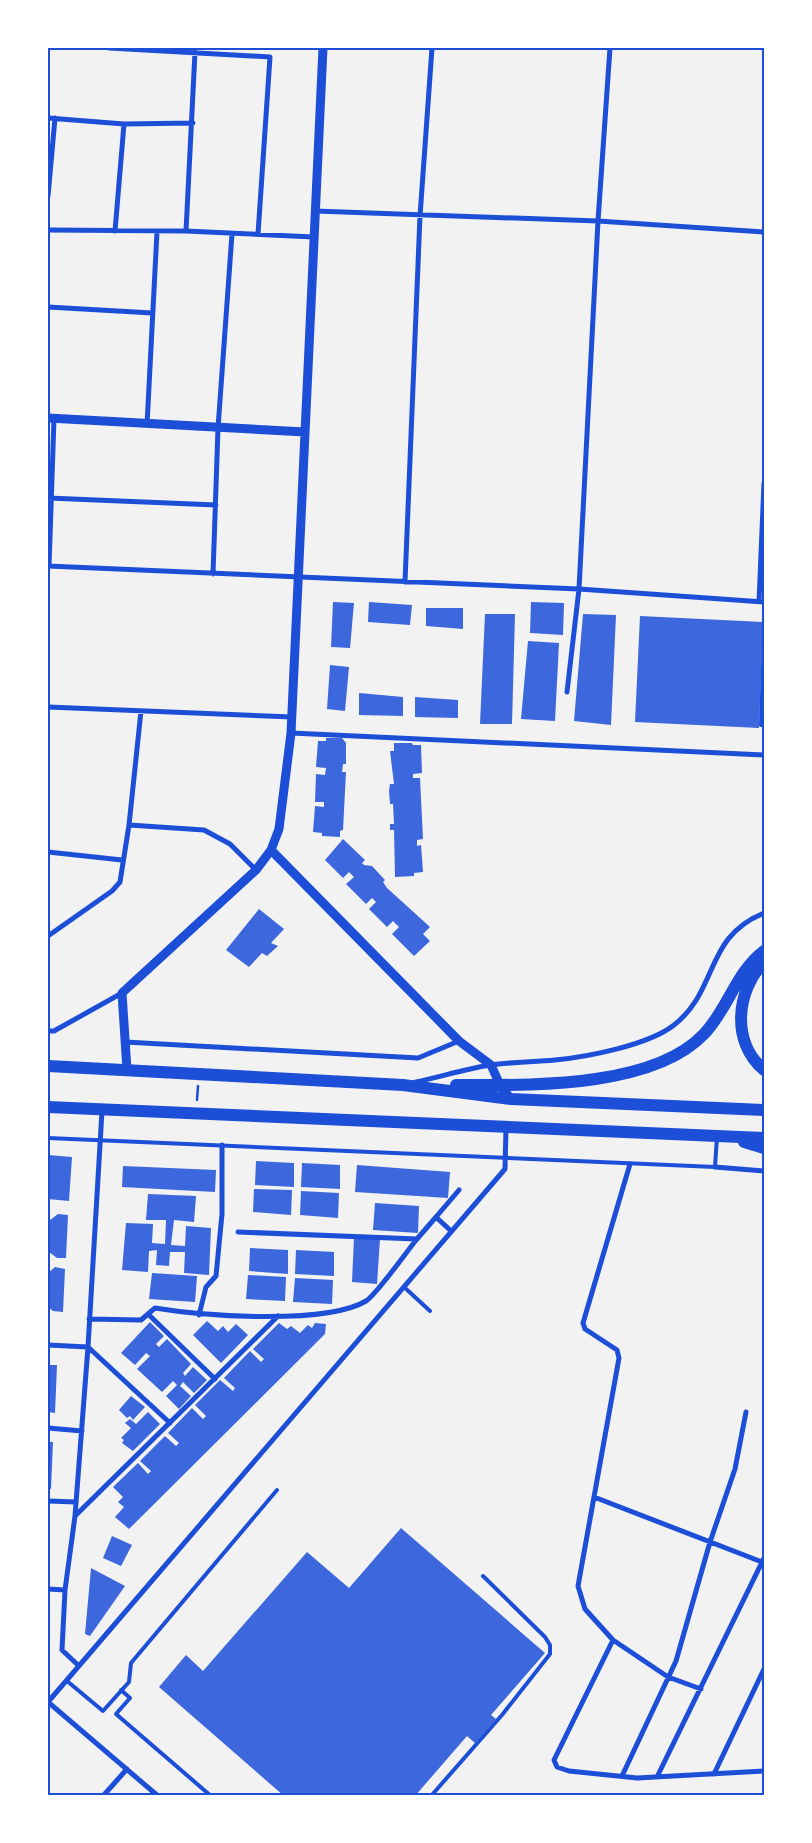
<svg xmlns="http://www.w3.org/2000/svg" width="812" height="1843" viewBox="0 0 812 1843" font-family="Ubuntu,sans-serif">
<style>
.building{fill:#3d67dc}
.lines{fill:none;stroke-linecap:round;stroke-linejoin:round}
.path{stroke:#1d4ed8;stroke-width:2.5}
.service{stroke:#1d4ed8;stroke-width:4}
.minor{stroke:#1d4ed8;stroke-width:5}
.tertiary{stroke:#1d4ed8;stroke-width:9}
.primary{stroke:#1d4ed8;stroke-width:12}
.neatline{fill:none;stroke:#1d4ed8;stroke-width:2}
</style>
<rect width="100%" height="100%" fill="#f2f2f2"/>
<!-- building -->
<path class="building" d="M333 602 354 603 350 648 331 647Z
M369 602 412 605 410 625 368 622Z
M531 602 564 603 563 635 530 633Z
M426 608H463V629L426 626Z
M485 614H515L512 724H480Z
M583 614 616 615 611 725 574 721Z
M640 616 763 622 759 728 635 722Z
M528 641 559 643 555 721 521 719Z
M330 665 349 667 345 711 327 709Z
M359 693 403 697V716L359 715Z
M415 697 458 700V718L415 717Z
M326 738H342L346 743V764H343L342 772H346L343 830 340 831V837L322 836V833L313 832 315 806 324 807V802H315L316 774 325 775 326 768 316 767 318 741H326Z
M394 743H412L413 745H421L422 773 413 774V778H420L423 839 417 840V846L421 845 423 872 414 873V876L395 877 394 830H390V824H394L393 804H390L389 791 390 784H394L390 751H394Z
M343 839 365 860 362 863 364 865 372 866 385 880 383 882 387 888 430 927 423 934 430 941 414 956 392 934 399 927 393 921 387 927 369 909 376 902 372 898 366 904 346 884 354 877 349 872 343 878 325 860Z
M259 909 284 929 271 943 278 946 267 956 262 953 249 967 226 950Z
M48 1155 72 1157 69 1201 48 1199Z
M256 1161 294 1163V1187L255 1185Z
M302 1163 340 1165V1189L301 1187Z
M357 1165 450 1172 448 1198 355 1192Z
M123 1166 216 1170 215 1192 122 1187Z
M254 1189 292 1190 291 1215 253 1212Z
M301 1191 339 1193 338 1218 300 1215Z
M148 1194 196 1196 194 1222 174 1220 171 1245 185 1246 186 1226 211 1228 209 1275 184 1273 185 1252H170L169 1266 156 1265 157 1250 149 1251 148 1272 122 1270 126 1223 153 1224 152 1243 165 1244 166 1220H146Z
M375 1203 419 1206 418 1233 373 1230Z
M58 1214 68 1215 66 1258H57L49 1252 50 1220Z
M354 1237 380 1239 377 1284 352 1282Z
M250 1248 288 1250V1274L249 1271Z
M296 1250 334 1252V1276L295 1274Z
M55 1267 65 1269 63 1312 53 1311 48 1307V1273Z
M152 1273 197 1276 195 1302 149 1299Z
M248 1275 286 1277 285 1301 246 1299Z
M295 1278 333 1280 332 1304 293 1302Z
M207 1321 218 1331 223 1326 228 1332 236 1324 248 1335 221 1363 193 1335Z
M150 1322 164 1336 156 1344 159 1347 167 1339 191 1364 183 1373 185 1376 193 1367 207 1380 194 1393 183 1382 180 1386 191 1396 179 1409 166 1396 177 1385 173 1381 162 1392 137 1369 150 1356 146 1353 135 1365 121 1353Z
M279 1323 287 1329 291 1326 300 1333 308 1325 312 1328 315 1323 326 1324 325 1334 129 1529 115 1517 124 1507 118 1502 123 1497 113 1487 138 1463 148 1474 151 1471 140 1461 165 1436 176 1446 179 1443 168 1433 192 1408 203 1419 206 1416 195 1405 220 1380 233 1391 235 1388 224 1378 250 1351 261 1362 264 1359 253 1349Z
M48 1365H57L55 1413 48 1412Z
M131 1396 145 1407 133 1420 130 1416 127 1418 119 1410Z
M148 1412 160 1424 133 1451 122 1443 124 1440 121 1438 131 1428 125 1423 130 1419 136 1424Z
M48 1442H53L51 1489H48Z
M401 1528 545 1653 491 1715 496 1719 475 1743 467 1736 415 1796H284L159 1687 186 1655 203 1671 307 1552 349 1588Z
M112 1536 132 1545 121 1566 103 1558Z
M91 1568 125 1586 90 1636 85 1634Z"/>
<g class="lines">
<!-- path -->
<path class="path" d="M197 1100 198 1086"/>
<!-- service -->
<path class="service" d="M761 725 764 640
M48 1138 715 1167 717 1137
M404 1287 430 1311
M67 1681 103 1711 129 1682 131 1663 277 1490
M121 1690 130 1698 116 1714 211 1796
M431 1796 502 1715 550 1654V1645L545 1637 483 1576"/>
<!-- minor -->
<path class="minor" d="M109 48 270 57 258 234
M48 118 124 124 193 123
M48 196 55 118
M315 211 598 221 764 232
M48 230 186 231 314 237
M115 231 124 124
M186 231 195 52
M48 307 152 313
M147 425 157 232
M48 498 216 505
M48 566 579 589 764 602
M49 566 54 419
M213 574 218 428 232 234
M405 582 420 216 432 48
M759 602 764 483
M567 692 579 589 598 221 610 48
M48 707 292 717
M291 733 764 755
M129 825 204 830 230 844 256 870
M48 852 122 860
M48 936 112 891 120 882 129 825 141 711
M48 1031H54L122 993
M125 1042 418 1058 459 1041
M416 1082C440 1077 465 1069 490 1065 511 1062 533 1062 555 1060 587 1057 649 1045 674 1025 719 990 704 937 764 913
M630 1164 583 1323 585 1329 617 1350 619 1358 578 1586 585 1609 613 1640 668 1677 701 1689
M715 1167 764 1171
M436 1217 459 1190
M238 1232 417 1239 436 1217 451 1231
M148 1314 215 1379
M199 1315 206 1287 216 1276 222 1214V1145
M89 1319 141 1320 155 1308C203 1316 326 1325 366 1301 377 1294 407 1251 417 1239
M48 1345 88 1347 170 1423
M48 1428 82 1431
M594 1497 762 1562
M48 1501 76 1502
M75 1516 278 1316
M48 1589 65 1590
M613 1640 554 1760 557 1767 569 1771 637 1778 764 1771
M79 1666 62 1650 65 1590 75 1516 88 1347 102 1111
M48 1702 505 1169 506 1128
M48 1702 158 1796
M714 1774 764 1669
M622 1776 676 1661 710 1542 735 1469 746 1412
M657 1777 764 1558
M103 1796 127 1769"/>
<!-- tertiary -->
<path class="tertiary" d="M48 418 305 432
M271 850 459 1041 491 1065 500 1085 511 1099
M127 1070 122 993 256 870 271 850 279 829 291 733 323 48"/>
<!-- primary -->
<path class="primary" d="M764 962C736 991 731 1042 764 1070
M48 1066 403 1085 511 1099 764 1110
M456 1085C527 1085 652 1089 704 1034 728 1009 736 972 764 951
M48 1107 764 1138
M744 1142 764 1148"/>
</g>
<!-- border -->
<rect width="812" height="1843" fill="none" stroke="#ffffff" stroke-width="98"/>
<rect x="49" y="49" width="714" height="1745" class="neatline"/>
</svg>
